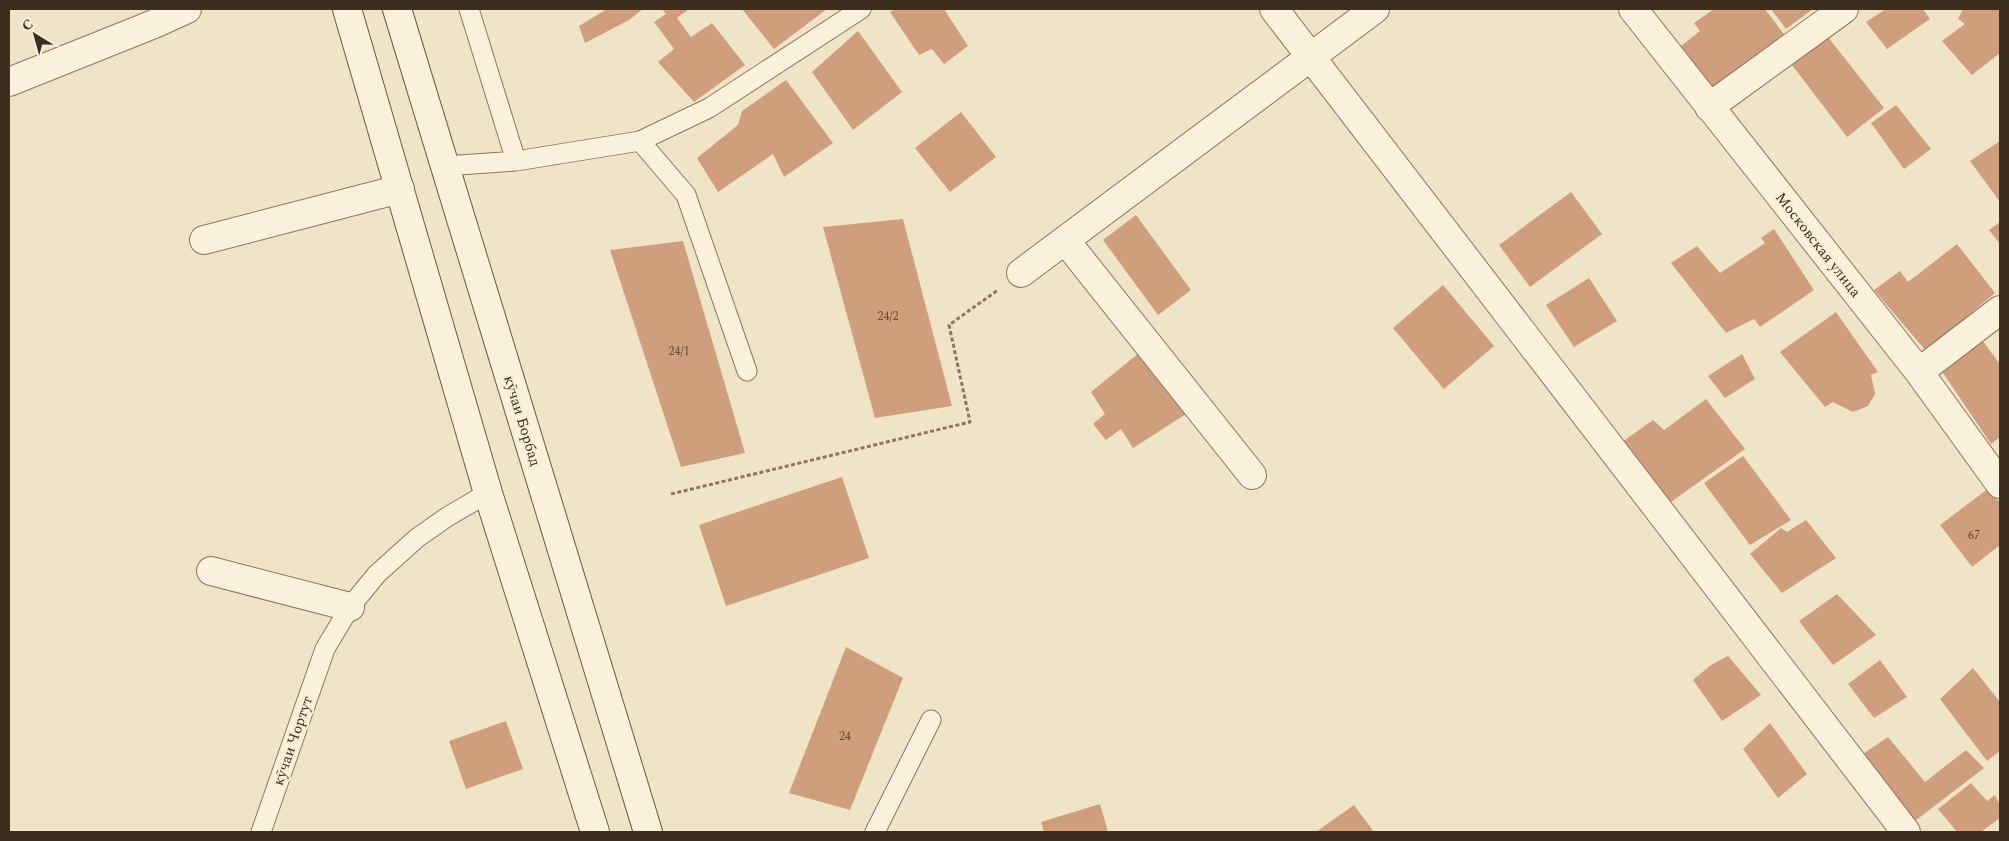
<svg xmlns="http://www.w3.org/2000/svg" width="2009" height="841" viewBox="0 0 2009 841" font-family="Spectral,serif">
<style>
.building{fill:#cf9f7d}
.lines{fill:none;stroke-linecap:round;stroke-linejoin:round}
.lane-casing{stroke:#8d765c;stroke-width:21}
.street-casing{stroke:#8d765c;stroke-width:30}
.secondary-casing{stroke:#6f573f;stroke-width:30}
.path{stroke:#8d765c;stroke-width:3;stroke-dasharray:4 2.5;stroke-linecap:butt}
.lane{stroke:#faf1dc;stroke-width:19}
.street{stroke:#faf1dc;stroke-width:28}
.secondary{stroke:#faf1dc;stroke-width:28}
.labels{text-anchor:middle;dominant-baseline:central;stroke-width:4.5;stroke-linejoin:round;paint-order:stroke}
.number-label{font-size:12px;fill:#624a37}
.street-label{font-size:15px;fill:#3d2e20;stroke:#f7eed8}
</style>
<rect width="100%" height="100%" fill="#f0e4c8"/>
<!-- building -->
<path class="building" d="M607 9H643L629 20 585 43 579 26Z
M662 9H689L677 18 691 37 712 23 745 65 694 102 658 62 674 49 654 22 666 14Z
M742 9H827L774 49Z
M895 9H944L968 46 944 64 932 49 919 55 890 12Z
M1714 9H1765L1786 37 1709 92 1677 49 1700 31 1694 23Z
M1771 9H1813L1786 29Z
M1886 9H1923L1930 19 1887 49 1866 22Z
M1963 9H2000V53L1972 75 1942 41 1965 24 1958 19Z
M858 31 902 92 853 130 812 72Z
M1828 37 1884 108 1847 137 1792 65Z
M786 80 833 143 784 177 773 154 718 192 697 158 738 125 742 111Z
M1896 105 1931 149 1904 169 1871 123Z
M961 112 996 157 950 192 915 148Z
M2000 141V202L1970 161Z
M1571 192 1602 234 1530 287 1499 245Z
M1136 215 1191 290 1158 315 1103 240Z
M903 219 952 406 875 418 823 227Z
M2000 222V244L1989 230Z
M1774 229 1814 290 1760 327 1754 319 1726 333 1671 263 1697 246 1720 273 1765 243 1761 238Z
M683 241 745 453 681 467 610 250Z
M1957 244 1995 293 1926 351 1874 290 1900 271 1908 282Z
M1589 278 1617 321 1574 347 1546 305Z
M1443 285 1494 346 1444 389 1393 328Z
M1836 312 1878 372 1871 375 1875 394 1868 406 1853 412 1833 402 1825 407 1780 352Z
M1981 339 2000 364V437L1991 444 1941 370Z
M1140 352 1191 411 1133 448 1121 429 1106 440 1093 424 1105 414 1091 392Z
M1742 354 1755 379 1725 398 1708 376Z
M1706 399 1745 449 1671 502 1622 442 1653 420 1664 430Z
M1743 456 1791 520 1750 545 1704 483Z
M842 477 869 558 726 606 699 525Z
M1989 488 2000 503V545L1972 567 1940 525Z
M1806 520 1836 558 1782 593 1750 554 1781 528 1787 532Z
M1837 594 1876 635 1833 665 1799 621Z
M846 647 903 678 850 810 789 793Z
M1728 656 1761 695 1722 721 1693 680 1711 665Z
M1880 660 1907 697 1874 718 1848 684Z
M1973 668 2000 702V751L1987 761 1940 699Z
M506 721 523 769 466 789 449 741Z
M1770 723 1807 774 1778 798 1743 749Z
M1888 737 1925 782 1966 750 1984 768 1915 821 1863 754Z
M1971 783 1987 801 1995 795 2000 805V818L1981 832H1957L1938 809Z
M1100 804 1108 832H1044L1041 822Z
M1354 805 1374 832H1316Z"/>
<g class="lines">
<defs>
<path id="lane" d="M469 9 516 161
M640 141 686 195 747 371
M444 166 516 161 640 141 709 108 861 9
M261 832 325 649 350 607 377 574 417 538 447 517 488 493
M875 832 931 720"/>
<path id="street" d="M1274 9 1906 832
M1633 9 1919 372 2000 484
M9 82 154 24 187 9
M1709 107 1844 9
M204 240 400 189
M1065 240 1252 475
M1021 273 1375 9
M1919 372 2000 310
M211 571 350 607"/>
<path id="secondary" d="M347 9 488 493 595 832
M397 9 648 832"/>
</defs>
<!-- lane casing -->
<use href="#lane" class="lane-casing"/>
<!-- street casing -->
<use href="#street" class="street-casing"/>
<!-- secondary casing -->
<use href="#secondary" class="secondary-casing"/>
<!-- path -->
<path class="path" d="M671 494 970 422 949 325 998 290"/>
<!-- lane -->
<use href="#lane" class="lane"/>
<!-- street -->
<use href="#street" class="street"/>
<!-- secondary -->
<use href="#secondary" class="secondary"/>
</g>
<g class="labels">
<!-- number labels -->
<g class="number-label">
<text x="888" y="316">24/2</text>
<text x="679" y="351">24/1</text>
<text x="1974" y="535">67</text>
<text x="845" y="736">24</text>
</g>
<!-- street labels -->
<g class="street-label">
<text transform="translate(1818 245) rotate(52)">Московская улица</text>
<text transform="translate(522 421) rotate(73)">кӯчаи Борбад</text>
<text transform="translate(293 741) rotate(-71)">кӯчаи Чортут</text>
</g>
</g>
<!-- border -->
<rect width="2009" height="841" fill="none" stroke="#3d2e20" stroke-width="20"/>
<!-- north arrow -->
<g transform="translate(35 35) rotate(323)" stroke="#f7eed8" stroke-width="4" paint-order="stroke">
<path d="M0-4L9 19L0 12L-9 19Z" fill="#3d2e20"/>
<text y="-8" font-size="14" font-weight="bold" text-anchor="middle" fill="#3d2e20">С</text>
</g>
</svg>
